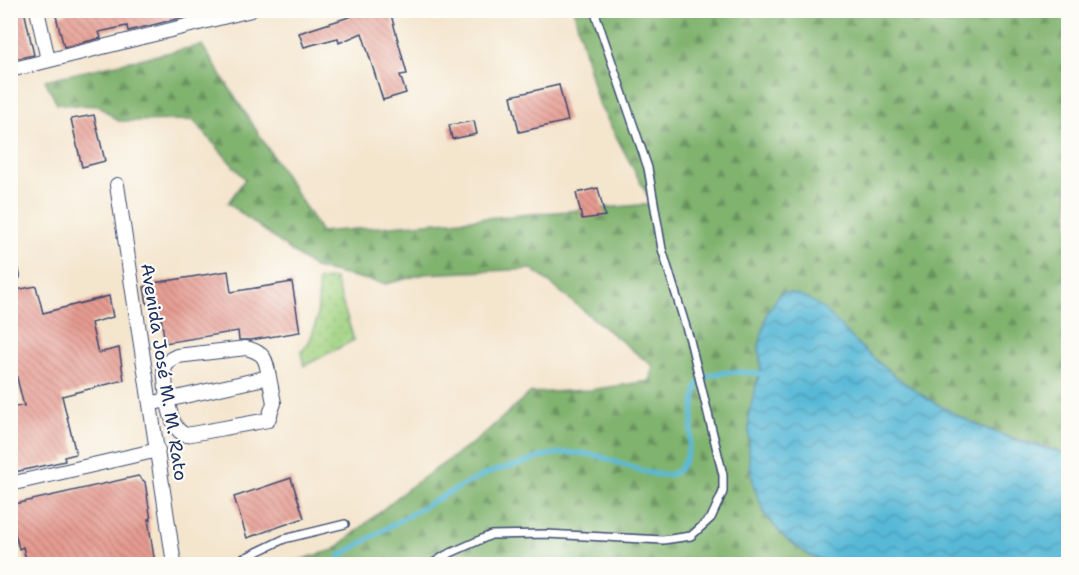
<svg xmlns="http://www.w3.org/2000/svg" width="1079" height="575" viewBox="0 0 1079 575" font-family="'Shantell Sans',sans-serif">
<style>
.grass{fill:url(#grass-dots);stroke:#5e806f;stroke-width:1.5}
.forest{fill:url(#forest-firs);stroke:#4e7166;stroke-width:1.5}
.water{fill:url(#water-waves);stroke:#3a749a;stroke-width:1.5}
.lines{fill:none;stroke-linecap:round;stroke-linejoin:round}
.stream{stroke:#59b9d7;stroke-width:5}
.building{fill:url(#building-back-hatch)}
.service-casing{stroke:#3c4a6f;stroke-width:10}
.minor-casing{stroke:#3c4a6f;stroke-width:16}
.service{stroke:#fff;stroke-width:7}
.minor{stroke:#fff;stroke-width:14}
.labels{text-anchor:middle;dominant-baseline:central;stroke-width:4.5;stroke-linejoin:round;paint-order:stroke}
.street-label{font-size:18px;fill:#1b2f5e;stroke:#fdfcf7}
</style>
<defs>
<pattern id="grass-dots" width="8" height="8" patternUnits="userSpaceOnUse" patternTransform="scale(1.5)"><rect width="8" height="8" fill="#a0d180"/><path d="M2 2h.1M6 6h.1" fill="none" stroke="#89b471" stroke-width="1.8" stroke-linecap="round"/></pattern>
<pattern id="forest-firs" width="22" height="20" patternUnits="userSpaceOnUse" patternTransform="scale(1.5)"><rect width="22" height="20" fill="#80b36e"/><path d="M5 1l3.5 6h-7zM16 11l3.5 6h-7z" fill="#68925e"/></pattern>
<pattern id="water-waves" width="16" height="10" patternUnits="userSpaceOnUse" patternTransform="scale(1.5)"><rect width="16" height="10" fill="#59b9d7"/><path d="M0 5q4-4 8 0t8 0" fill="none" stroke="#4997b2"/></pattern>
<pattern id="building-back-hatch" width="6" height="6" patternUnits="userSpaceOnUse" patternTransform="scale(1.5)"><rect width="6" height="6" fill="#e69b91"/><path d="M-1 5l2 2M0 0l6 6M5-1l2 2" fill="none" stroke="#ba7f7a"/></pattern>
</defs>
<rect width="100%" height="100%" fill="#fdfcf7"/>
<filter id="ink" filterUnits="userSpaceOnUse"><feTurbulence type="fractalNoise" baseFrequency=".0167" numOctaves="2"/><feDisplacementMap in="SourceGraphic" scale="12" xChannelSelector="R" yChannelSelector="G"/><feConvolveMatrix kernelMatrix="1 2 1 2 8 2 1 2 1" color-interpolation-filters="sRGB"/></filter>
<filter id="wash" filterUnits="userSpaceOnUse"><feTurbulence type="fractalNoise" baseFrequency=".008" numOctaves="4" result="noise"/><feDisplacementMap in="SourceGraphic" scale="24" xChannelSelector="R" yChannelSelector="G"/><feGaussianBlur stdDeviation="1.35" result="paint"/><feColorMatrix in="noise" values="0 0 0 0 0 0 0 0 0 0 0 0 0 0 0 0 0 1.4 0 .05"/><feComposite in="paint" operator="in"/></filter>
<g filter="url(#wash)">
<rect width="100%" height="100%" fill="#f4e5cd"/>
<!-- grass -->
<path class="grass" d="M335 279 354 340 304 366 301 352C319 335 319 303 318 280Z"/>
<!-- forest -->
<path class="forest" d="M574 11H1068V454L1003 435 952 414 906 386 862 348 759 347 761 368 756 383 766 516 784 537 809 555 831 564H286L334 550 406 490 477 440 530 393 590 390 650 381 653 366C612 335 573 301 532 269L424 274 386 284 314 268 228 203 245 179 193 120 118 121 99 106 57 104 45 80 202 45 321 232 652 204 597 100Z"/>
<!-- water -->
<path class="water" d="M781 292C817 292 838 325 862 348 904 387 948 415 1002 435 1023 443 1046 448 1068 454V564H831L809 555 784 537 766 516 754 487 749 459V413L761 368 759 347 767 313Z"/>
<g class="lines">
<!-- stream -->
<path class="stream" d="M702 379C716 369 747 372 765 374
M334 564 341 555C388 528 435 498 484 475 496 469 511 467 523 463 533 460 544 455 554 454 568 452 585 453 599 456 615 461 660 481 674 473 696 461 690 406 698 384"/>
</g>
<g id="blocks">
<!-- building -->
<path class="building" d="M10 10H24L34 55 10 60Z
M73 10H193V15L128 31 127 26 99 32 101 38 64 47 56 16 73 12Z
M371 10 374 16 390 11 407 74 400 75 406 93 383 100 362 33 339 43 338 38 304 47 299 33Z
M559 85 568 121 519 132 511 96Z
M94 115 105 161 82 167 71 119Z
M474 121 477 134 452 139 449 125Z
M598 188 605 216 582 219 576 193Z
M228 271 231 292 292 282 300 332 251 340H239L238 331 165 343 160 311H156L155 303 147 304 144 287 154 285V283Z
M36 286 43 313 109 296 113 317 91 323 98 353 119 348 124 380 62 396 76 454 64 457 65 461 10 473V407L24 406 16 374 10 375V312L16 311 11 291Z
M138 476 145 482 151 520 148 519 155 564H27L23 547 19 549 10 513V505Z
M291 478 304 518 247 538 234 497Z"/>
</g>
</g>
<g filter="url(#ink)">
<use href="#blocks" fill-opacity="0" stroke="#3c4a6f" stroke-width="1.5"/>
<g class="lines">
<defs>
<path id="service" d="M10 249 16 276 10 283
M232 564 284 539 345 524
M432 564 446 555 491 535 546 534 663 540 691 536 711 518 723 492V475L690 340 662 249 648 168 594 10"/>
<path id="minor" d="M37 10 48 60
M10 70 251 10
M117 185 174 564
M269 377 274 403 268 420 186 435C172 430 171 413 167 400Z
M158 402 167 400 164 368 171 359 177 356 246 348C265 353 266 359 269 377
M10 484 158 450"/>
</defs>
<!-- service casing -->
<use href="#service" class="service-casing"/>
<!-- minor casing -->
<use href="#minor" class="minor-casing"/>
<!-- service -->
<use href="#service" class="service"/>
<!-- minor -->
<use href="#minor" class="minor"/>
</g>
</g>
<g class="labels">
<!-- street labels -->
<g class="street-label">
<text transform="translate(164 372) rotate(81)">Avenida José M. M. Rato</text>
</g>
</g>
<!-- margin -->
<rect width="1079" height="575" fill="none" stroke="#fdfcf7" stroke-width="36"/>
</svg>
